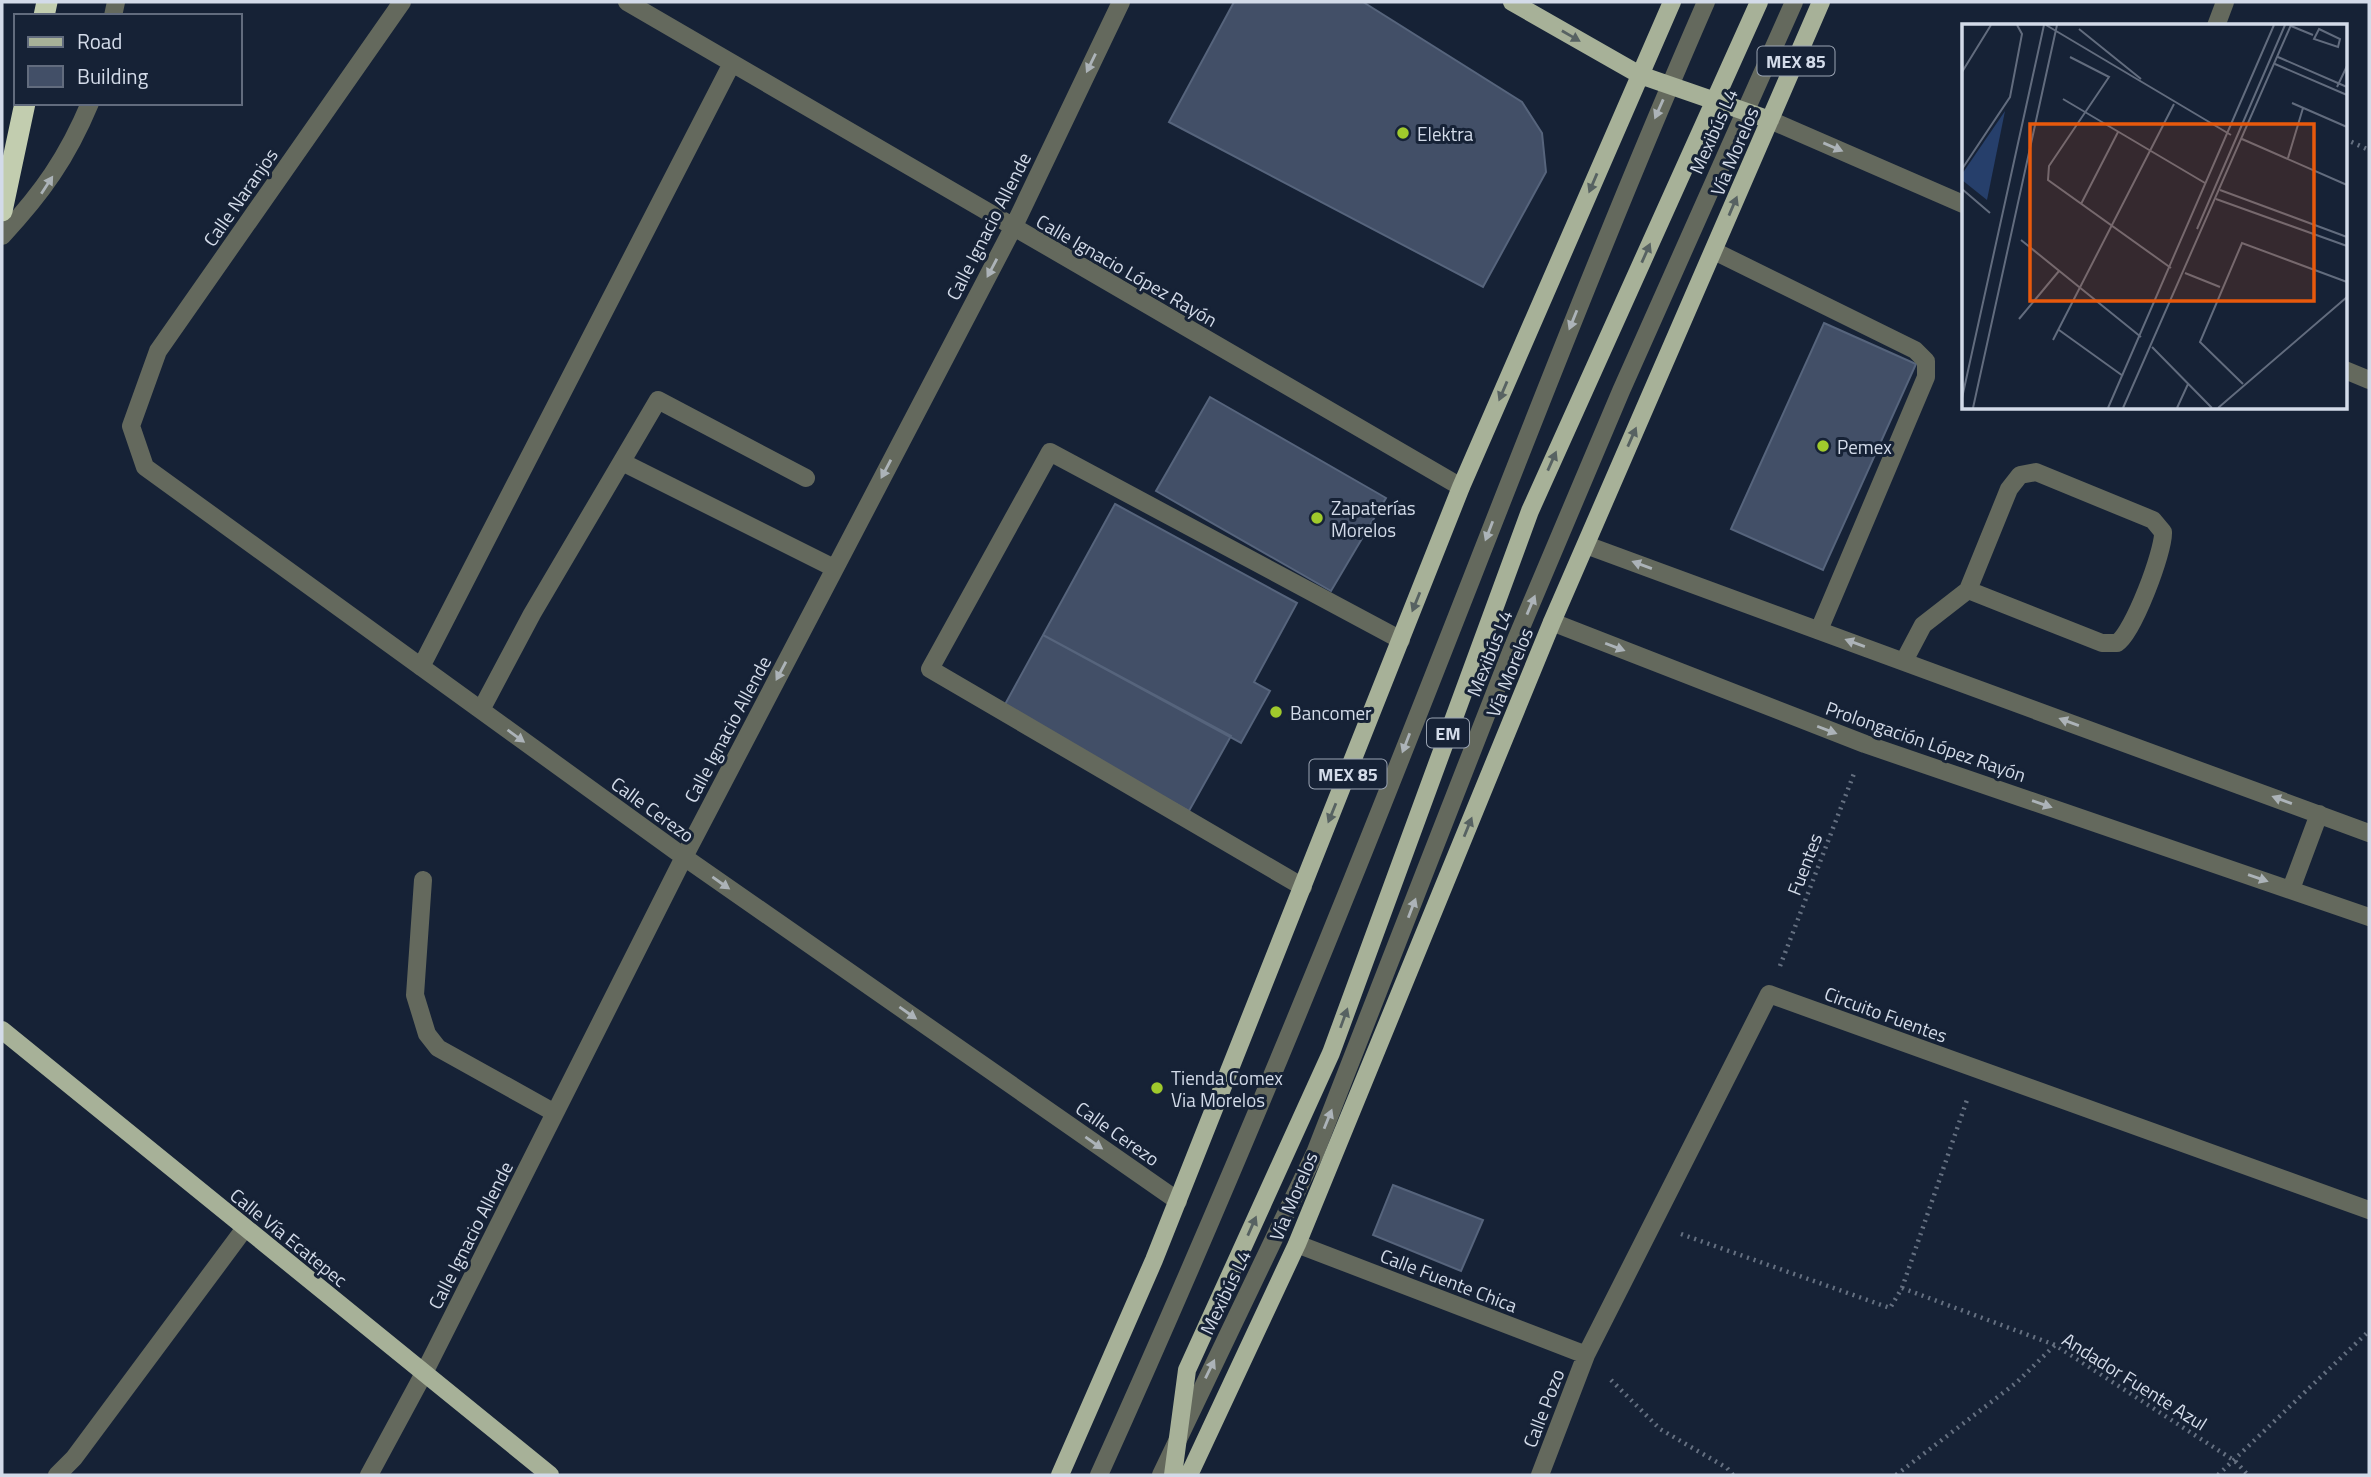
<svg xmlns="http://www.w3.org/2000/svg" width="2371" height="1477" viewBox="0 0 2371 1477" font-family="'Titillium Web',sans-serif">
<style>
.building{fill:#424f67;stroke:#56647c;stroke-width:2}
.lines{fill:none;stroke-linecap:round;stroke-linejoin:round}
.path{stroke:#657081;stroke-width:4.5;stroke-dasharray:2 5;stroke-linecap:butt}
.minor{stroke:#64695d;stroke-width:18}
.major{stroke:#a7b198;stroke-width:18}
.highway{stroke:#c2cdaf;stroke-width:21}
.oneway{fill:#576262}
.oneway2{fill:#acb3b8}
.poi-dot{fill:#a0ca2c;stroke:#162236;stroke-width:2.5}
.labels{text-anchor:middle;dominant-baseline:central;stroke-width:6;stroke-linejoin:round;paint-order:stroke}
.shield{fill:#162236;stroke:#9aa4b3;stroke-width:2}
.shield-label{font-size:18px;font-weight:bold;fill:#d3dbe9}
.street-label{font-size:19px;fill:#d3dbe9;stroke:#162236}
.poi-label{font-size:19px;fill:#d3dbe9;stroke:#162236;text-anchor:start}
.inset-road{fill:none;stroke:#626c7e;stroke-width:2}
.view{fill:#e8590c;fill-opacity:0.15;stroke:#e8590c;stroke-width:3.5}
.inset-edge{fill:none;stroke:#d3dbe9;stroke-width:3.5}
</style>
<rect width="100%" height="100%" fill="#162236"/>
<!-- building -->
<path class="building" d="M1234 2H1363L1522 102 1542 133 1546 172 1483 287 1169 122Z
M1824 323 1916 364 1823 570 1731 529Z
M1210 397 1386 498 1331 591 1156 491Z
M1115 504 1297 603 1254 682 1270 691 1241 743 1043 635Z
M1043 635 1231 736 1189 811 1003 708Z
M1393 1185 1483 1220 1461 1271 1373 1235Z"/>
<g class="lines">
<!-- path -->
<path class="path" d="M2345 139 2369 150
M1780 966 1855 771
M1681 1234 1890 1308 1902 1288 2055 1345 2235 1461 2248 1475
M1902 1288 1968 1097
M1611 1380 1660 1429 1727 1468 1733 1475
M1896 1475 2016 1383 2055 1345
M2218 1475 2369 1331"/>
<!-- minor -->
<path class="minor" d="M402 2 158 351 131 426 145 467 684 857 1178 1201
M627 2 1461 487
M113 16 116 2
M2216 26 2225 2
M1770 120 1963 204
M2 236C42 193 67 158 90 103
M1714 251 1915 350 1926 361V377L1819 630
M2345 370 2369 380
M622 462 834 568
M1586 545 2369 833
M1552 622 1865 744 2369 917
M1904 661 1923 625 1968 590 2009 489 2020 475 2036 472 2153 520 2163 532C2164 551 2133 633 2117 643H2102L1968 590
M421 667 731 65
M481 710 532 614 658 400 806 478
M423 880 415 995 427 1034 438 1048 555 1113
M1303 887 930 669 1050 452 1401 640
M2291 889 2319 814
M1297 1244 1586 1355
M57 1475 74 1458 245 1228
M369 1475 423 1375 684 857 1013 228 1121 2
M1099 1475C1188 1278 1272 1079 1353 878 1471 586 1580 291 1706 2
M1161 1475 1315 1153 1512 649 1621 391 1794 2
M1540 1475 1586 1355 1769 994 2369 1210"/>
<!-- major -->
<path class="major" d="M1512 2 1640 75 1770 120
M2 1030 550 1475
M1060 1475 1154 1260 1461 487 1672 2
M1173 1475 1187 1370 1331 1053 1530 511 1759 2
M1189 1475 1297 1244 1552 622 1821 2"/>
<!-- highway -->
<path class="highway" d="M44 16 47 2
M2 211 25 103"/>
</g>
<!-- one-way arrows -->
<defs><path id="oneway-solid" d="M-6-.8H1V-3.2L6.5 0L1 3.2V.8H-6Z" transform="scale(1.75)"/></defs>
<g class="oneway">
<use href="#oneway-solid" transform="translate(1571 36) rotate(30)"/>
<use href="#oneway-solid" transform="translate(1593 183) rotate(113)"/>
<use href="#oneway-solid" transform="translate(1733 206) rotate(-67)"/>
<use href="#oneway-solid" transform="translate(1646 253) rotate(-66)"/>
<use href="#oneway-solid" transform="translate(1503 391) rotate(113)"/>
<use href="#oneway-solid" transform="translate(1632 437) rotate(-66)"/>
<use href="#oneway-solid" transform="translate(1552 461) rotate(-66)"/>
<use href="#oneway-solid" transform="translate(1416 602) rotate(112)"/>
<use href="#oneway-solid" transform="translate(1332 813) rotate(112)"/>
<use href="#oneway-solid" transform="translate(1468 827) rotate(-68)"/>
<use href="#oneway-solid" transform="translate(1344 1018) rotate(-70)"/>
<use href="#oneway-solid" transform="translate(1252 1226) rotate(-66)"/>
</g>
<g class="oneway2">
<use href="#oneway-solid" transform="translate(1091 63) rotate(116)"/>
<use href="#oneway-solid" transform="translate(1659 109) rotate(114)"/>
<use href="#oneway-solid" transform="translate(1833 147) rotate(23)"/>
<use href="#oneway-solid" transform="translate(47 185) rotate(-57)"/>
<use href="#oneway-solid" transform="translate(992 268) rotate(118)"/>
<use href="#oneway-solid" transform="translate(1573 320) rotate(112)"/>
<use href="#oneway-solid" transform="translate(886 469) rotate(118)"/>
<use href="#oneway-solid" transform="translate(1489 531) rotate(111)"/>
<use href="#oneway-solid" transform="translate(1642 565) rotate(-160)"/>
<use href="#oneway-solid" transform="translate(1531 605) rotate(-67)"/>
<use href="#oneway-solid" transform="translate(1855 643) rotate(-160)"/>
<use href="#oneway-solid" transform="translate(1615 647) rotate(21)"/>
<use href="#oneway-solid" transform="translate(781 671) rotate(118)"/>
<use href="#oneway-solid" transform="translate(2069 722) rotate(-160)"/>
<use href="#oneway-solid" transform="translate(1827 730) rotate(21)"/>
<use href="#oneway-solid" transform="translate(516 736) rotate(36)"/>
<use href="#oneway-solid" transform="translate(1406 743) rotate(111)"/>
<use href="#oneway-solid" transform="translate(2282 800) rotate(-160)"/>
<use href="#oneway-solid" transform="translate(2042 804) rotate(19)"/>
<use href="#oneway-solid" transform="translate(2258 878) rotate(19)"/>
<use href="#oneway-solid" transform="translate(721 883) rotate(35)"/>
<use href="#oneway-solid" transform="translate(1412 908) rotate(-69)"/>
<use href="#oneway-solid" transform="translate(908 1013) rotate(35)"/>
<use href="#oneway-solid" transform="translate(1328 1119) rotate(-68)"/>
<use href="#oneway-solid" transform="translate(1094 1143) rotate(35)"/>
<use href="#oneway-solid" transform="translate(1210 1369) rotate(-64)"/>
</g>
<!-- markers -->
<g class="poi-dot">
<circle cx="1403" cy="133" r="7"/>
<circle cx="1823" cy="446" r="7"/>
<circle cx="1317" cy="518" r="7"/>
<circle cx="1276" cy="712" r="7"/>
<circle cx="1157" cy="1088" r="7"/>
</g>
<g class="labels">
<!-- shield labels -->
<g class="shield">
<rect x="1757.5" y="46.5" width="77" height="29" rx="5"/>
<rect x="1427" y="718.5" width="42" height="29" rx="5"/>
<rect x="1309.5" y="759.5" width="77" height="29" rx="5"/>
</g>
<g class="shield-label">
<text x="1796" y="61">MEX 85</text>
<text x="1448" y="733">EM</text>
<text x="1348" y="774">MEX 85</text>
</g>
<!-- street labels -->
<g class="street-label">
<text transform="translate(1713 131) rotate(-66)">Mexibús L4</text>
<text transform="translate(1734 151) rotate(-67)">Vía Morelos</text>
<text transform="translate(240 197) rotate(-55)">Calle Naranjos</text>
<text transform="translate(988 226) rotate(-63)">Calle Ignacio Allende</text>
<text transform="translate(1127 270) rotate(30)">Calle Ignacio López Rayón</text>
<text transform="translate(1489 653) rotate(-68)">Mexibús L4</text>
<text transform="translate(1509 672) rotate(-68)">Vía Morelos</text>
<text transform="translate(727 729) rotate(-62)">Calle Ignacio Allende</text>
<text transform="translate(1926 741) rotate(19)">Prolongación López Rayón</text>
<text transform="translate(653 809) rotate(36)">Calle Cerezo</text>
<text transform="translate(1804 864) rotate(-69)">Fuentes</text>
<text transform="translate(1886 1014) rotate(20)">Circuito Fuentes</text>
<text transform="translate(1118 1133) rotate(35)">Calle Cerezo</text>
<text transform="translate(1293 1196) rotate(-67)">Vía Morelos</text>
<text transform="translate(470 1235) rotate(-63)">Calle Ignacio Allende</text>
<text transform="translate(289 1237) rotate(39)">Calle Vía Ecatepec</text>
<text transform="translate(1449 1280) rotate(21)">Calle Fuente Chica</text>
<text transform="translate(1225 1292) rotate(-64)">Mexibús L4</text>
<text transform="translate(2135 1381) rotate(32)">Andador Fuente Azul</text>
<text transform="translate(1543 1408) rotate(-69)">Calle Pozo</text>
</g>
<!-- poi labels -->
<g class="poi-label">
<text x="1417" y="133">Elektra</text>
<text x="1837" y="446">Pemex</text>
<text x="1331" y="507">Zapaterías<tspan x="1331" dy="22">Morelos</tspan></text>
<text x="1290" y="712">Bancomer</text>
<text x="1171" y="1077">Tienda Comex<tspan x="1171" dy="22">Via Morelos</tspan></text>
</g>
</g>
<!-- overview -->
<g transform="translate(1962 24)">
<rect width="385" height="385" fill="#162236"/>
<path d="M43 87 25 176 0 156V150Z" fill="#263f6b"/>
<path class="inset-road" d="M84 1 269 111M329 2 351 11M117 5 179 55M357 5 378 15 376 23 352 15ZM108 33 147 53 87 142 86 156 209 244M316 33 385 63M313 40 385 71M0 48 29 1M375 63 385 42M101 75 243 159M330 79 385 103M280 115 385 161M326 134 341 84M0 145 48 73 60 10 55 1M0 165 28 189M258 166 385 213M254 175 385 222M119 180 156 108M235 205 323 1M59 216 179 313M223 249 258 263M57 295 97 247M97 306 161 352M91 316 212 80M190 323 250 384M281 360 238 318 280 219 385 258M0 374 82 1M11 384 95 1M146 384 312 1M161 384 329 1M215 384 226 360M256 384 385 273"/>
<path class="view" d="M68 100H352V277H68Z"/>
<rect width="385" height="385" class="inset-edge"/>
</g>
<!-- border -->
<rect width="2371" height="1477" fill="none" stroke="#d3dbe9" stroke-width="7"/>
<!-- legend -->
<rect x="14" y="14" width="228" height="91" fill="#162236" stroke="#626c7e" stroke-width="2"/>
<rect x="28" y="37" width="35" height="10" fill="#a7b198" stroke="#626c7e" stroke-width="2"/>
<text x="77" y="49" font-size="21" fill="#d3dbe9">Road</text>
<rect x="28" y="66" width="35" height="21" fill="#424f67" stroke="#626c7e" stroke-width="2"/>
<text x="77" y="84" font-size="21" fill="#d3dbe9">Building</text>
</svg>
